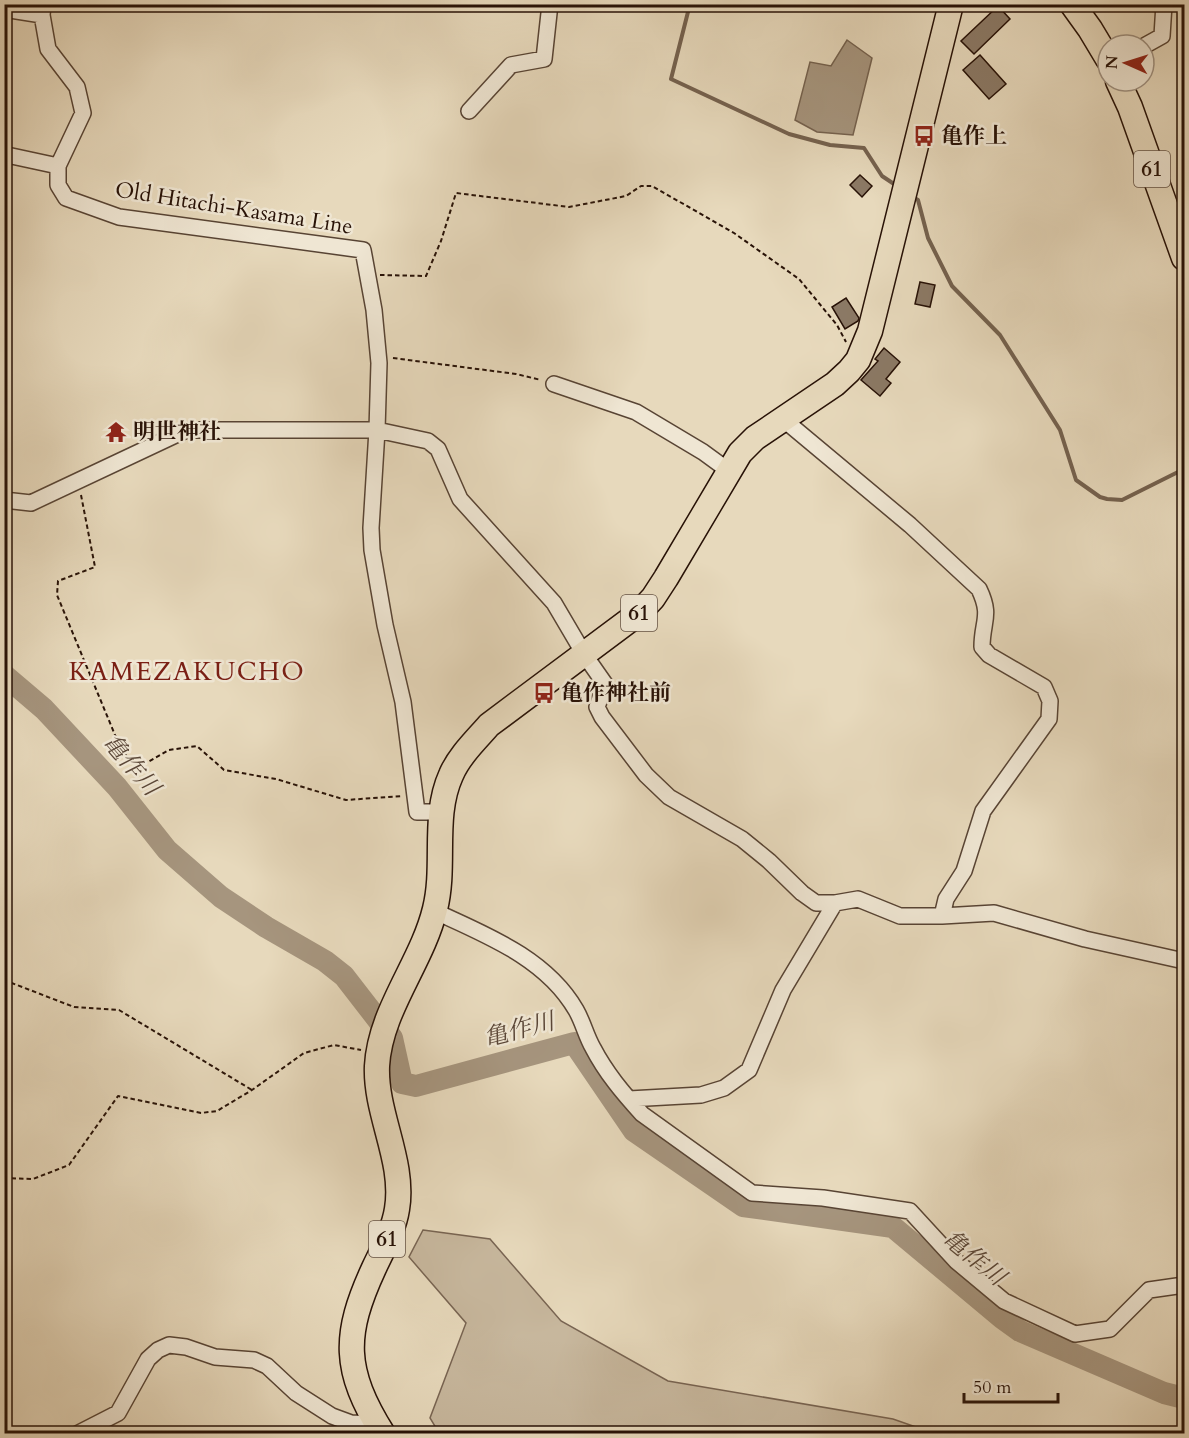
<svg xmlns="http://www.w3.org/2000/svg" width="1189" height="1438" viewBox="0 0 1189 1438" font-family="Cardo,'Noto Serif JP',serif">
<style>
.green{fill:#c7b79d;stroke:#786452;stroke-width:1.5}
.water{fill:#a6957e;stroke:#74614e;stroke-width:1.5}
.lines{fill:none;stroke-linecap:round;stroke-linejoin:round}
.stream{stroke:#74614e;stroke-width:4}
.river{stroke:#a6957e;stroke-width:22}
.building{fill:#8b7965;stroke:#281207;stroke-width:1.5}
.minor-casing{stroke:#584434;stroke-width:18}
.primary-casing{stroke:#281207;stroke-width:27}
.path{stroke:#281207;stroke-width:2;stroke-dasharray:4.5 3;stroke-linecap:butt}
.minor{stroke:#efe6d3;stroke-width:15}
.primary{stroke:#e7d9bc;stroke-width:24}
.labels{text-anchor:middle;dominant-baseline:central;stroke-width:5;stroke-linejoin:round;paint-order:stroke}
.shield{fill:#efe6d3;stroke:#645244;stroke-width:1.5}
.shield-label{font-size:21px;font-weight:bold;fill:#281207}
.poi-label{font-size:22px;font-weight:bold;fill:#281207;stroke:#efe6d3;text-anchor:start}
.street-label{font-size:22px;fill:#281207;stroke:#efe6d3}
.water-label{font-size:24px;font-style:italic;fill:#5a4637;stroke:#efe6d3}
.quarter-label{font-size:26px;letter-spacing:1.5px;fill:#7a1f14;stroke:#efe6d3}
</style>
<rect width="100%" height="100%" fill="#e7d9bc"/>
<filter id="stains"><feTurbulence type="fractalNoise" baseFrequency=".00333" numOctaves="4"/><feColorMatrix values="0 0 0 0 .2 0 0 0 0 .09 0 0 0 0 .02 0 0 0 .5 -.17"/></filter>
<radialGradient id="worn" r=".72"><stop offset=".6" stop-color="#630" stop-opacity="0"/><stop offset="1" stop-color="#630" stop-opacity=".3"/></radialGradient>
<!-- green -->
<path class="green" d="M423 1230 490 1239 561 1321 668 1381 893 1419 933 1433H439L430 1418 466 1323 409 1257Z"/>
<!-- water -->
<path class="water" d="M847 40 872 58 853 135 817 132 795 120 810 62 831 66Z"/>
<g class="lines">
<!-- stream -->
<path class="stream" d="M690 4 671 79 789 134 830 145 864 148 882 176 897 186
M913 197 918 200 928 238 952 286 1000 335 1060 430 1076 480 1100 497 1107 499 1122 500 1184 469"/>
<!-- river -->
<path class="river" d="M4 675 44 709 117 787 167 850 221 897 266 927 325 961 344 976 392 1038 402 1083 416 1086 574 1043 634 1131 743 1206 893 1227 1002 1318 1020 1331 1164 1393 1184 1398"/>
</g>
<!-- building -->
<path class="building" d="M998 6 1010 19 974 54 961 41Z
M980 55 1006 84 989 99 963 70Z
M860 175 872 186 862 197 850 185Z
M920 282 935 285 930 307 915 304Z
M846 298 859 318 858 321 845 329 832 307Z
M884 348 900 362 886 379 891 383 880 396 861 380 878 361 875 359Z"/>
<g class="lines">
<defs>
<path id="minor" d="M43 4 42 15 48 49 77 87 83 113 58 166V185L66 198 119 217 363 250 374 310 379 363 377 430 428 441 438 449 460 499 554 603 584 654 605 684 597 707 602 717 646 775 669 797 742 839 769 861 802 893 816 903H835L858 899 900 916H942L994 913 1085 939 1184 961
M4 9 42 15
M1144 46 1162 36 1164 4
M469 111 511 65 544 59 550 4
M4 161 7 155 58 166
M554 384 636 412 703 452 729 471
M783 419 910 525 979 589C992 616 982 621 982 647L989 655 1044 687 1050 701 1049 719 983 811 964 871 946 899 942 916
M4 500 31 503 186 430H377L371 528 372 550 385 625 403 702 417 812H441
M434 911C486 935 546 958 576 1010 583 1022 586 1036 593 1048 606 1073 623 1093 642 1114L752 1193 823 1198 910 1211 956 1261 1004 1301 1075 1334 1110 1329 1149 1290 1184 1285
M629 1099 701 1095 724 1088 749 1070 783 990 835 903
M77 1434 118 1413 148 1359 158 1350 169 1345 186 1347 215 1357 254 1360 267 1366 296 1393 332 1416 351 1423 377 1424"/>
<path id="primary" d="M1072 4 1090 29 1108 59
M1118 81 1130 107 1184 258
M383 1434C343 1370 343 1335 374 1268 383 1249 394 1229 397 1209 405 1161 375 1114 377 1066 380 1010 422 963 435 909 446 865 432 817 451 775 459 756 476 740 489 725L639 613 653 598 666 578 740 453 755 438 835 384 849 371 858 360 870 331 951 4"/>
</defs>
<!-- minor casing -->
<use href="#minor" class="minor-casing"/>
<!-- primary casing -->
<use href="#primary" class="primary-casing"/>
<!-- path -->
<path class="path" d="M380 275 426 276 441 241 456 193 569 207 626 196 641 186H652L734 233 799 279 837 325 846 342
M393 358 516 374 541 380
M81 495 95 567 58 581 57 595 115 735 130 763 148 762 169 750 197 746 224 770 276 779 346 800 403 796
M4 980 74 1007 119 1010 252 1090
M4 1178 33 1179 69 1165 118 1096 201 1113 217 1111 252 1090 304 1053 334 1045 361 1050"/>
<!-- minor -->
<use href="#minor" class="minor"/>
<!-- primary -->
<use href="#primary" class="primary"/>
</g>
<!-- icons -->
<defs>
<symbol id="bus-bare" viewBox="-9 -9 18 18"><path d="M-5-6H5V4H4V6H2V4H-2V6H-4V4H-5ZM-3.5-4V0h7V-4ZM-3.5 1.2v1.5H-2V1.2ZM2 1.2v1.5H3.5V1.2Z" fill="#8f2418" stroke="#efe6d3" stroke-width="2.5" paint-order="stroke"/></symbol>
<symbol id="temple-bare" viewBox="-9 -9 18 18"><path d="M0-6L5-2H3V0L6.5 2.5H4V6H1.5V3h-3V6H-4V2.5H-6.5L-3 0V-2H-5Z" fill="#8f2418" stroke="#efe6d3" stroke-width="2.5" paint-order="stroke"/></symbol>
</defs>
<g fill-rule="evenodd">
<use href="#bus-bare" x="909" y="121" width="30" height="30"/>
<use href="#temple-bare" x="101" y="417" width="30" height="30"/>
<use href="#bus-bare" x="529" y="678" width="30" height="30"/>
</g>
<g class="labels">
<!-- shield labels -->
<g class="shield">
<rect x="1134" y="151" width="36" height="36" rx="4.5"/>
<rect x="621" y="595" width="36" height="36" rx="4.5"/>
<rect x="369" y="1221" width="36" height="36" rx="4.5"/>
</g>
<g class="shield-label">
<text x="1152" y="169">61</text>
<text x="639" y="613">61</text>
<text x="387" y="1239">61</text>
</g>
<!-- poi labels -->
<g class="poi-label">
<text x="941" y="136">亀作上</text>
<text x="133" y="432">明世神社</text>
<text x="561" y="693">亀作神社前</text>
</g>
<!-- street labels -->
<g class="street-label">
<text transform="translate(234 208) rotate(9)">Old Hitachi-Kasama Line</text>
</g>
<!-- water labels -->
<g class="water-label">
<text transform="translate(131 765) rotate(49)">亀作川</text>
<text transform="translate(519 1030) rotate(-15)">亀作川</text>
<text transform="translate(974 1258) rotate(39)">亀作川</text>
</g>
<!-- quarter labels -->
<g class="quarter-label">
<text x="187" y="671">KAMEZAKUCHO</text>
</g>
</g>
<!-- margin -->
<rect width="1189" height="1438" fill="none" stroke="#e7d9bc" stroke-width="24"/>
<rect x="6" y="6" width="1177" height="1426" fill="none" stroke="#281207" stroke-width="3"/>
<rect x="12" y="12" width="1165" height="1414" fill="none" stroke="#281207" stroke-width="1.5"/>
<!-- north arrow -->
<g transform="translate(1126 63) rotate(273)"><circle r="28" fill="#efe6d3" stroke="#9f9181" stroke-width="1.5"/>
<path d="M0-4.5L10 22L0 15L-10 22Z" fill="#8f2418"/>
<text y="-9" font-size="16" font-weight="bold" text-anchor="middle" fill="#281207">N</text>
</g>
<!-- scale -->
<path d="M964 1393v9h94v-9" fill="none" stroke="#281207" stroke-width="3"/>
<text x="973" y="1393" font-size="18" fill="#281207" stroke="#efe6d3" stroke-width="4.5" paint-order="stroke">50 m</text>
<rect width="100%" height="100%" filter="url(#stains)"/>
<rect width="100%" height="100%" fill="url(#worn)"/>
</svg>
